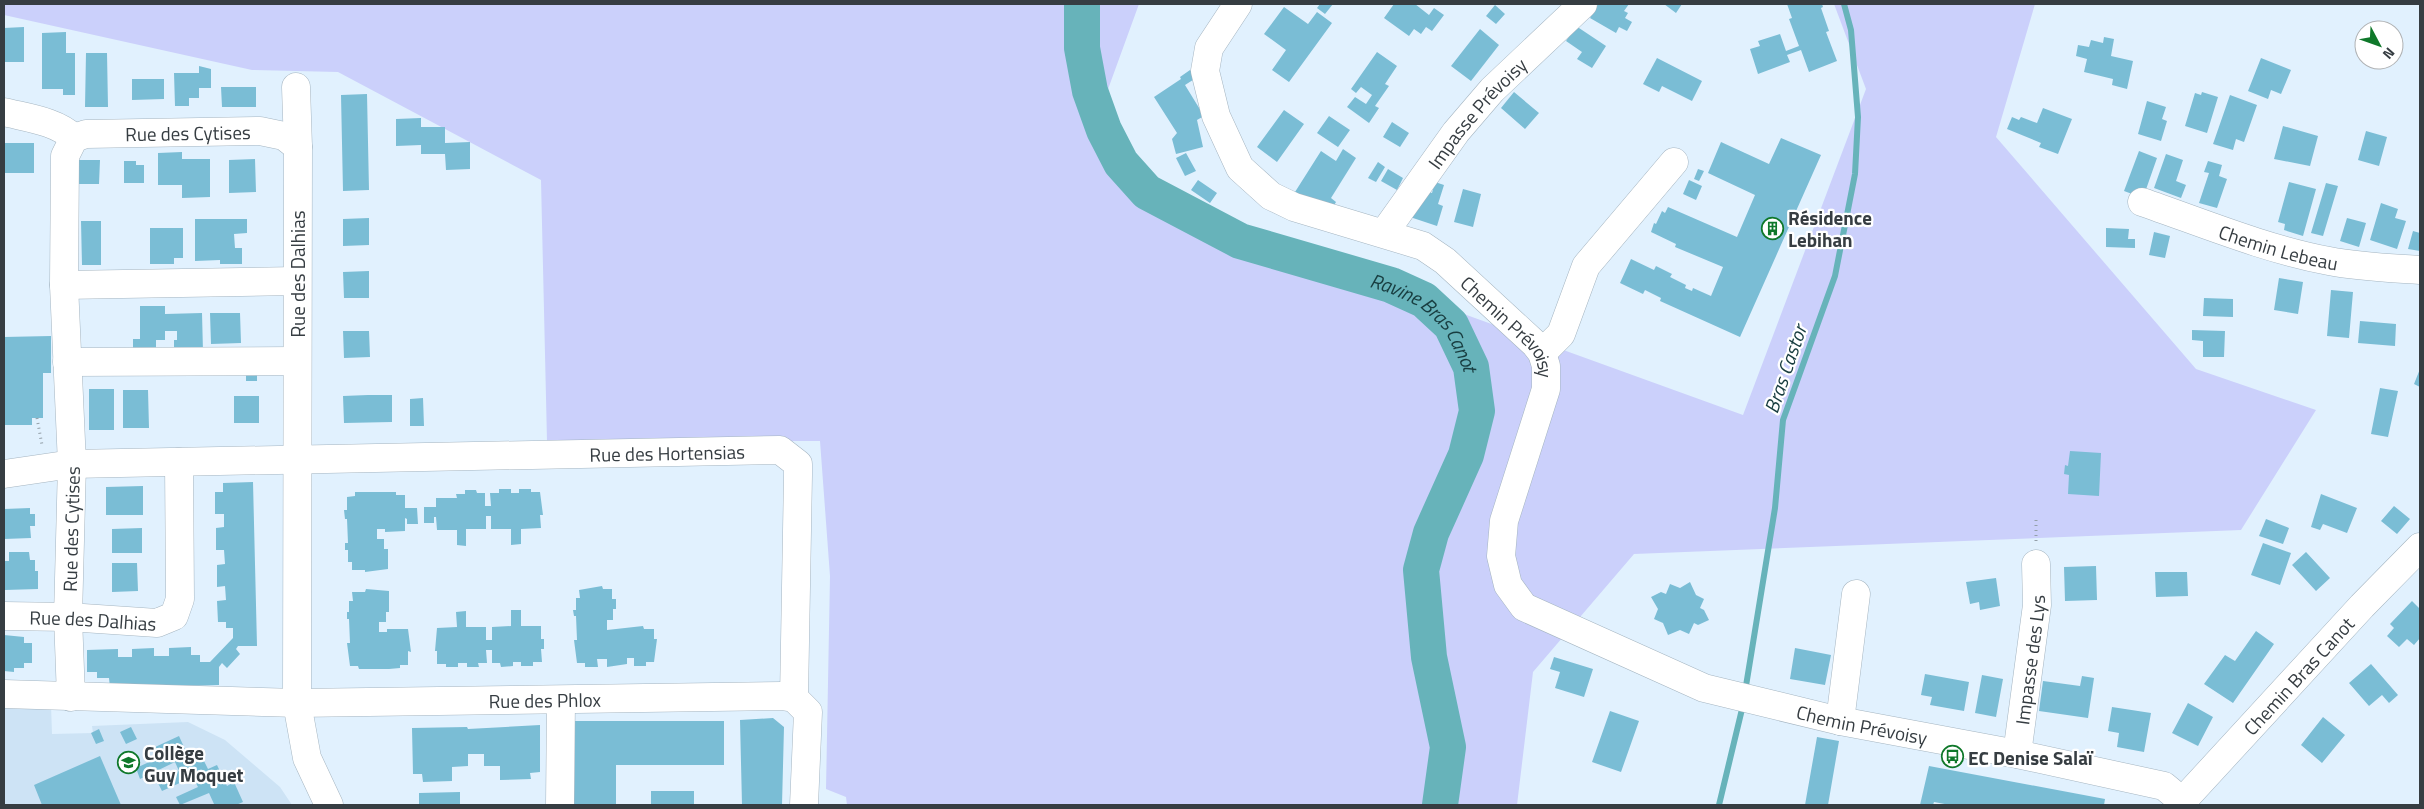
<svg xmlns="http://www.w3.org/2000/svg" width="2424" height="809" viewBox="0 0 2424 809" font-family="'Titillium Web',sans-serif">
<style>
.built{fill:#cde3f5}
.green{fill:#cbd0fb}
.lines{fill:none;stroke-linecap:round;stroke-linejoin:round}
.stream{stroke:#67b3ba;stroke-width:6}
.river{stroke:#67b3ba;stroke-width:36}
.building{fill:#7abdd5}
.minor-casing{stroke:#a5b5c1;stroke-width:29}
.path{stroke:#94a0a9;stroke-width:3;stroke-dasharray:1 4;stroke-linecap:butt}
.minor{stroke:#fff;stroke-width:28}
.labels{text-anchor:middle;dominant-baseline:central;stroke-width:4.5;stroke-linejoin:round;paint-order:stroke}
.street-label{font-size:19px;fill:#363d42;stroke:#fff}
.poi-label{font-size:19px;font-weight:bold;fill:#363d42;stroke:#fff;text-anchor:start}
.water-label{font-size:20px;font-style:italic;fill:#183d40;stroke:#fff}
</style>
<rect width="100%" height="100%" fill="#e1f1fe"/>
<!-- built -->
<path class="built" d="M51 705 52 734 93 733 92 726 188 722 225 740 280 787 292 805H4V706Z"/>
<!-- green -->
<path class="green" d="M4 4H1139L1107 92 1138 168 1290 251 1743 415 1866 89 1834 4H2035L1996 137 2196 369 2316 410 2241 530 1634 554 1533 672 1517 805H847L846 797 826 789 830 576 820 441H547L541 180 338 72 252 70 4 15Z"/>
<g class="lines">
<!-- stream -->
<path class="stream" d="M1745 692 1775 508 1783 420 1835 276 1855 174 1858 117 1851 30 1844 4
M1719 805 1743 705"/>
<!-- river -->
<path class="river" id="s1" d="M1082 4V48L1090 91 1104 130 1121 163 1147 192 1240 241 1391 285 1424 300 1451 325 1471 367 1477 411 1466 455 1431 533 1421 570 1429 657 1448 747 1440 805"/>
</g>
<!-- building -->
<path class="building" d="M1320 4H1333L1325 14 1317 8Z
M1394 4H1415L1429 15 1434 8 1444 15 1432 31 1426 27 1421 34 1414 29 1409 36 1384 18Z
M1598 4H1629L1624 11 1628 13 1625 18 1632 22 1627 31 1619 27 1616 33 1590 18Z
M1664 4H1682L1676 13Z
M1787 4H1822L1823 7 1821 8 1829 31 1826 32 1837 61 1809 72 1801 50 1787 55 1790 62 1758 74 1750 49 1760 46 1758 41 1780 34 1786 51 1799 46 1789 19 1792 18Z
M1495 5 1505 14 1496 24 1486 16Z
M1284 7 1308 24 1317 12 1332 23 1289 82 1272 70 1286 50 1264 34Z
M1576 26 1606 46 1592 68 1577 59 1582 52 1566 41Z
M24 27V62H4V28Z
M1480 29 1499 45 1471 81 1451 66Z
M66 32V53H75V95H63V89H42V33Z
M2104 37 2114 39 2111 56 2133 61 2127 89 2112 85 2113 79 2084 72 2087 59 2076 56 2078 45 2089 47 2091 40 2103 43Z
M1377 52 1397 66 1385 84 1389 86 1375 106 1379 108 1369 123 1347 107 1355 97 1366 104 1372 95 1361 87 1356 93 1351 89Z
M86 53H107L108 107H85Z
M1657 58 1702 81 1692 101 1662 86 1659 92 1643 84Z
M2261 58 2291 70 2281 94 2271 90 2268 99 2248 91Z
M199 66 211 69V88H199V98H189V106H175L174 73H199Z
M1190 70 1196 78 1185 85 1204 116 1197 120 1203 147 1176 154 1172 139 1177 133 1154 97 1181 79 1180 77Z
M132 79H164V99L132 100Z
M221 87H256V107H222Z
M1514 92 1539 113 1525 129 1501 108Z
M2202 92 2218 97 2207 133 2185 126 2195 93 2201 95Z
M367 94 369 190 343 191 341 95Z
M2230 95 2257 105 2244 142 2236 139 2233 150 2213 144Z
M2147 101 2166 107 2162 119 2167 121 2161 141 2138 134Z
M2043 108 2072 119 2058 154 2039 147 2041 143 2007 129 2012 117 2019 120 2021 117 2037 123Z
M1284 110 1304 124 1277 162 1257 147Z
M1329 116 1350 130 1338 147 1317 133Z
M421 118V127H445V143L470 142V169L446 170 445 154H421V145L396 146V119Z
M1392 122 1409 133 1400 147 1383 137Z
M2283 126 2318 136 2310 166 2274 159Z
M2366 131 2387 137 2379 166 2358 160Z
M1781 138 1821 155 1740 337 1660 301 1661 298 1645 290 1643 294 1620 283 1631 259 1654 270 1656 266 1672 274 1670 277 1686 285 1685 288 1692 291 1693 288 1711 296 1723 267 1675 247 1676 244 1651 232 1654 223 1656 224 1662 211 1665 213 1668 207 1737 237 1755 195 1708 173 1721 142 1769 164Z
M4 143H34V173H4Z
M1343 149 1356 158 1331 198 1336 202 1329 214 1295 192 1321 151 1336 161Z
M2139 151 2157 158 2143 198 2124 191Z
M182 152V159H210V197L182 198V185H158V153Z
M1186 153 1196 171 1185 176 1176 158Z
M2166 154 2183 160 2176 181 2186 185 2181 198 2154 188Z
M255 159 256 192 229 193V160Z
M79 160H100L99 184H79Z
M124 161H136V165H144V183H124Z
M2208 161 2222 165 2219 176 2227 179 2217 208 2199 203 2209 173 2204 172Z
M1378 162 1385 167 1376 182 1368 178Z
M1388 169 1403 178 1397 190 1381 181Z
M1698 169 1704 171 1699 181 1694 179Z
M1198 180 1217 193 1210 203 1191 190Z
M1689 180 1702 186 1696 200 1683 194Z
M1435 182 1444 185 1438 204 1443 206 1437 226 1410 217 1419 189 1432 193Z
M2289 182 2316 189 2303 236 2284 230 2285 224 2278 222Z
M2326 183 2338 186 2323 236 2311 233Z
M1463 189 1481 194 1473 227 1454 222Z
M2381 203 2398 209 2395 218 2406 221 2397 249 2370 240Z
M369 218V245L343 246V219Z
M2347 218 2366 223 2359 247 2340 241Z
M195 219H247V233L234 234 235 248H242V264H220V260L195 261Z
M81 221H101V265H82Z
M150 228H183V258H174V264H150Z
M2106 228 2129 229 2128 239H2135V248L2106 247Z
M2413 231 2420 233V251L2408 249Z
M2154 232 2170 236 2165 258 2149 255Z
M369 271V298H344L343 272Z
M2279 278 2303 282 2298 314 2274 310Z
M2331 290 2353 292 2349 338 2327 336Z
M2204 298 2233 299V317L2203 316Z
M140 306H165V314L202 313 203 352H174V340H177V331H165V340H156V353L133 354V339H140Z
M210 313H240L241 343 211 344Z
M2360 321 2396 324 2395 346 2358 343Z
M2192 330 2225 331 2224 357H2203V341L2192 340Z
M343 331H369L370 357 344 358Z
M51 336V373H43V418H32V425H4V337Z
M2420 369V387L2414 384Z
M246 370H257V381H246Z
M2380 388 2398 391 2388 437 2371 434Z
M89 389H114V430H89Z
M123 390H148L149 428H123Z
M368 395H392V422L344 423 343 396Z
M234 396H259V423H234Z
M423 398 424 426H410V399Z
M2070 451 2101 453 2099 496 2068 494 2069 475 2064 474 2065 465 2068 466Z
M253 482 257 646H238L236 649 240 654 227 668 222 663 219 667V685L110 688 109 678H97V672H87V650L118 649V657H132V649L154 648V656H169V648L191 647V655H200V662H210L233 638V628H226V622H218L217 601 226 600 225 586 217 587V565L225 564 224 550H216V528L224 527V514H215V492H223V483Z
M143 486V515H106V487Z
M499 489H511V493H519V489H531V492H540L543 515H540L541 528 521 529V544L511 545V529H491V516H486V529H466V546L457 545V530H437L436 517H434V523H424V507H436V498H457L456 494H465V490H476L477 493H485V506H491L490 493H499Z
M355 492H396V495H405V508H417L418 524H407V519L405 518V531L385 532V529H377V539H384V549H388V569L365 572V570H352V562H348V550H345V543H348L347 519H345L344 510H347V497L355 496Z
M2321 494 2357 508 2347 533 2323 524 2320 530 2311 527Z
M2394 506 2410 519 2397 534 2381 521Z
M30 508V514H35V526H30L31 538 4 539V509Z
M2266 519 2289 528 2283 544 2259 536Z
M142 528V553H112V529Z
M2263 543 2291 553 2280 585 2251 575Z
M9 552H29L30 560H35V571H38V589L5 590 4 561H9Z
M2306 552 2330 578 2316 591 2292 565Z
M112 563H137L138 591 112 592Z
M2096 566 2097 600 2065 601 2064 567Z
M2155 572H2187L2188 596 2156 597Z
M1996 578 2000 606 1980 610 1979 602 1970 604 1966 582Z
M1690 582 1696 595 1704 599 1700 608 1704 610 1709 620 1698 625 1694 623 1689 634 1680 630 1668 635 1663 623 1654 619 1658 609 1651 597 1661 592 1666 594 1670 584 1680 588Z
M602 586 603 589H612V599H616V609H613V620H607V630L643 626 644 629H654V639H657L654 662H646V666H634V658H627V664L607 667V659H597L598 667H585V663H577L574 640H577L576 616H574L573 610H576V598H580L579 590Z
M366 589 389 591V612H386V622H379V632H387V629H408L411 652 408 651V665H400V668L389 669H359L358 666H350L347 643H350L349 619H347V612H349V601H353L352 592H365Z
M2412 601 2420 609V638L2414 645 2407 639 2399 647 2387 636 2394 628 2390 624Z
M511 610H521V626H541V639H544V649H541L542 662H533V666H521V662H513V666L501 667 500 663H492V650H486L487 663H478L479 667H467V663H458V667H446V664H437V651H435L437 628 457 627 456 612 466 611V627H486V640H492V627L511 626Z
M2256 631 2274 644 2233 703 2204 684 2225 655 2235 661Z
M4 635 24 637V643H32V663H24V668H14V672L4 671Z
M1795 648 1831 655 1825 685 1790 679Z
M1554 657 1593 669 1584 697 1555 688 1560 672 1550 669Z
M2371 664 2398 695 2389 703 2382 695 2369 706 2349 683Z
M1925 674 1969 682 1964 711 1930 705 1932 697 1921 695Z
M1982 675 2003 679 1996 717 1975 713Z
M2082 676 2094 678 2088 718 2039 711 2043 681 2080 686Z
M2188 703 2213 717 2198 746 2172 733Z
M2112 707 2151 713 2144 752 2117 747 2119 733 2108 731Z
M1610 711 1639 721 1621 772 1592 762Z
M2323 717 2345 735 2322 763 2301 745Z
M773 718 784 727 782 805H742L740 720Z
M574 721H724V765H616V805H574Z
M540 725V772L530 773 531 779 500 780V766H484V754H468V766L452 767V781L423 782 422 774H413L412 728 467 727 468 729Z
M131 727 137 739 126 744 120 732Z
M99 729 104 741 96 744 91 733Z
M179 736 188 756 199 751 208 769 217 765 227 786 234 782 243 802 236 805H211L214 804 209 793 180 805 176 797 198 787 193 777 162 791 157 781 179 771 175 762 140 779 136 768 158 758 153 748Z
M1817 737 1839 741 1828 805H1805Z
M100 756 121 805H42L34 785Z
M1929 766 2105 799 2104 805H1950L1934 802 1933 805H1920Z
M651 791H694V805H651Z
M460 792V805H419V793Z"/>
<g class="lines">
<defs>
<g id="minor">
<path id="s2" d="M1238 4 1209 48 1205 71 1216 116 1240 168 1271 196 1294 207 1423 246 1445 261 1535 344 1542 353 1546 366V389L1504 521 1501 556 1508 585 1524 607 1704 688 1840 721 2017 754 2164 786 2182 801"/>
<path d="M296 87 298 147 297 703 307 758 329 805"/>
<path d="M4 112C28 118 56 121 74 138"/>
<path id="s3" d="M2142 202C2203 223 2265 249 2329 261 2359 267 2390 268 2420 270"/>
<path id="s4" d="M1384 233 1456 132 1492 90 1583 4"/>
<path d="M64 285 297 281"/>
<path d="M1542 353 1561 334 1586 266 1674 162"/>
<path d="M67 362 297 361"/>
<path id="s5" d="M4 474 72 464 780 450 798 464V475L794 698"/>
<path id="s6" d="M4 616 68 617 157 623 174 616 180 599 179 462"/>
<path id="s7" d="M4 694 297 703 782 696 794 698 808 712 804 805"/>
<path id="s8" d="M71 697 68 617 72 464 64 285 65 156 74 138 86 134 260 131 284 136 298 147"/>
<path d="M1840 721 1856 594"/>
<path id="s9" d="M2017 754 2037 605 2036 564"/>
<path d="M560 805 561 700"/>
<path id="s10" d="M2179 805 2362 606 2420 547"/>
</g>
</defs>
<!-- minor casing -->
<use href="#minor" class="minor-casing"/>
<!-- path -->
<path class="path" d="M37 418 42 445
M2036 520V541"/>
<!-- minor -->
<use href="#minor" class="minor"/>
</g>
<!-- icons -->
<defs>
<symbol id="building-ring" viewBox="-11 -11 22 22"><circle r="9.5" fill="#fff" stroke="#0f782a" stroke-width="1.5"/><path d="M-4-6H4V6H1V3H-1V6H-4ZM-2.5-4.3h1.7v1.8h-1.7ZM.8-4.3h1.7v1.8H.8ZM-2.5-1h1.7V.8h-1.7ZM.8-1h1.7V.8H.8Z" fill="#0f782a"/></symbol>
<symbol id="bus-ring" viewBox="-11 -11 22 22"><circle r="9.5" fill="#fff" stroke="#0f782a" stroke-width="1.5"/><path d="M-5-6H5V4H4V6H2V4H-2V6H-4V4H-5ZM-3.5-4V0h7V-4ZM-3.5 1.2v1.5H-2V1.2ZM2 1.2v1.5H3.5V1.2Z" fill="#0f782a"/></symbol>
<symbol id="school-ring" viewBox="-11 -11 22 22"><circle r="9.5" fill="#fff" stroke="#0f782a" stroke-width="1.5"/><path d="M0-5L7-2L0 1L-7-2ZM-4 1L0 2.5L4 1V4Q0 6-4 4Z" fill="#0f782a"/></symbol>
</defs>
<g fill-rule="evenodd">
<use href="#building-ring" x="1760" y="216" width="25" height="25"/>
<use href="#bus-ring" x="1940" y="744" width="25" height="25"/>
<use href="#school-ring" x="116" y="750" width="25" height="25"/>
</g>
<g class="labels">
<!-- street labels -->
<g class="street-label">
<text stroke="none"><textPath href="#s4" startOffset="152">Impasse Prévoisy</textPath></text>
<text stroke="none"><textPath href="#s8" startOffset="676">Rue des Cytises</textPath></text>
<text stroke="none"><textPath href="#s3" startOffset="144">Chemin Lebeau</textPath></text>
<text transform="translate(297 274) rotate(-90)">Rue des Dalhias</text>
<text stroke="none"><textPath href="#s2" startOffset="501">Chemin Prévoisy</textPath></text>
<text stroke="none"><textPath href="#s5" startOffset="664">Rue des Hortensias</textPath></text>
<text stroke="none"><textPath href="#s8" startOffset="168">Rue des Cytises</textPath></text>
<text stroke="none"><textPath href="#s6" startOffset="89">Rue des Dalhias</textPath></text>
<text stroke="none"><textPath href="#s9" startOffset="95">Impasse des Lys</textPath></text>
<text stroke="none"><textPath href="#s10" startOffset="176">Chemin Bras Canot</textPath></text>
<text stroke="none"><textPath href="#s7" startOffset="541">Rue des Phlox</textPath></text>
<text stroke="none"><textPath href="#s2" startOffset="1169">Chemin Prévoisy</textPath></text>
</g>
<!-- poi labels -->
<g class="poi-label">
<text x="1788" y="217">Résidence<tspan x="1788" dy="22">Lebihan</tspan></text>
<text x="144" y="752">Collège<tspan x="144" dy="22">Guy Moquet</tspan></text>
<text x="1968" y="757">EC Denise Salaï</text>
</g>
<!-- water labels -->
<g class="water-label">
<text stroke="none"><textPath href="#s1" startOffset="519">Ravine Bras Canot</textPath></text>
<text transform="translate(1785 369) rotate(-71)">Bras Castor</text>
</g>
</g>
<!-- border -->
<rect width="2424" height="809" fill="none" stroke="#363d42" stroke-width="10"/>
<!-- north arrow -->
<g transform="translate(2379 45) rotate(131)"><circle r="24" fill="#ffffff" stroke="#afb1b3"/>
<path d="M0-4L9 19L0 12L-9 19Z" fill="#0f782a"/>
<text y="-8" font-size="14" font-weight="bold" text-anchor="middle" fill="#363d42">N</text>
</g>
</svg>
